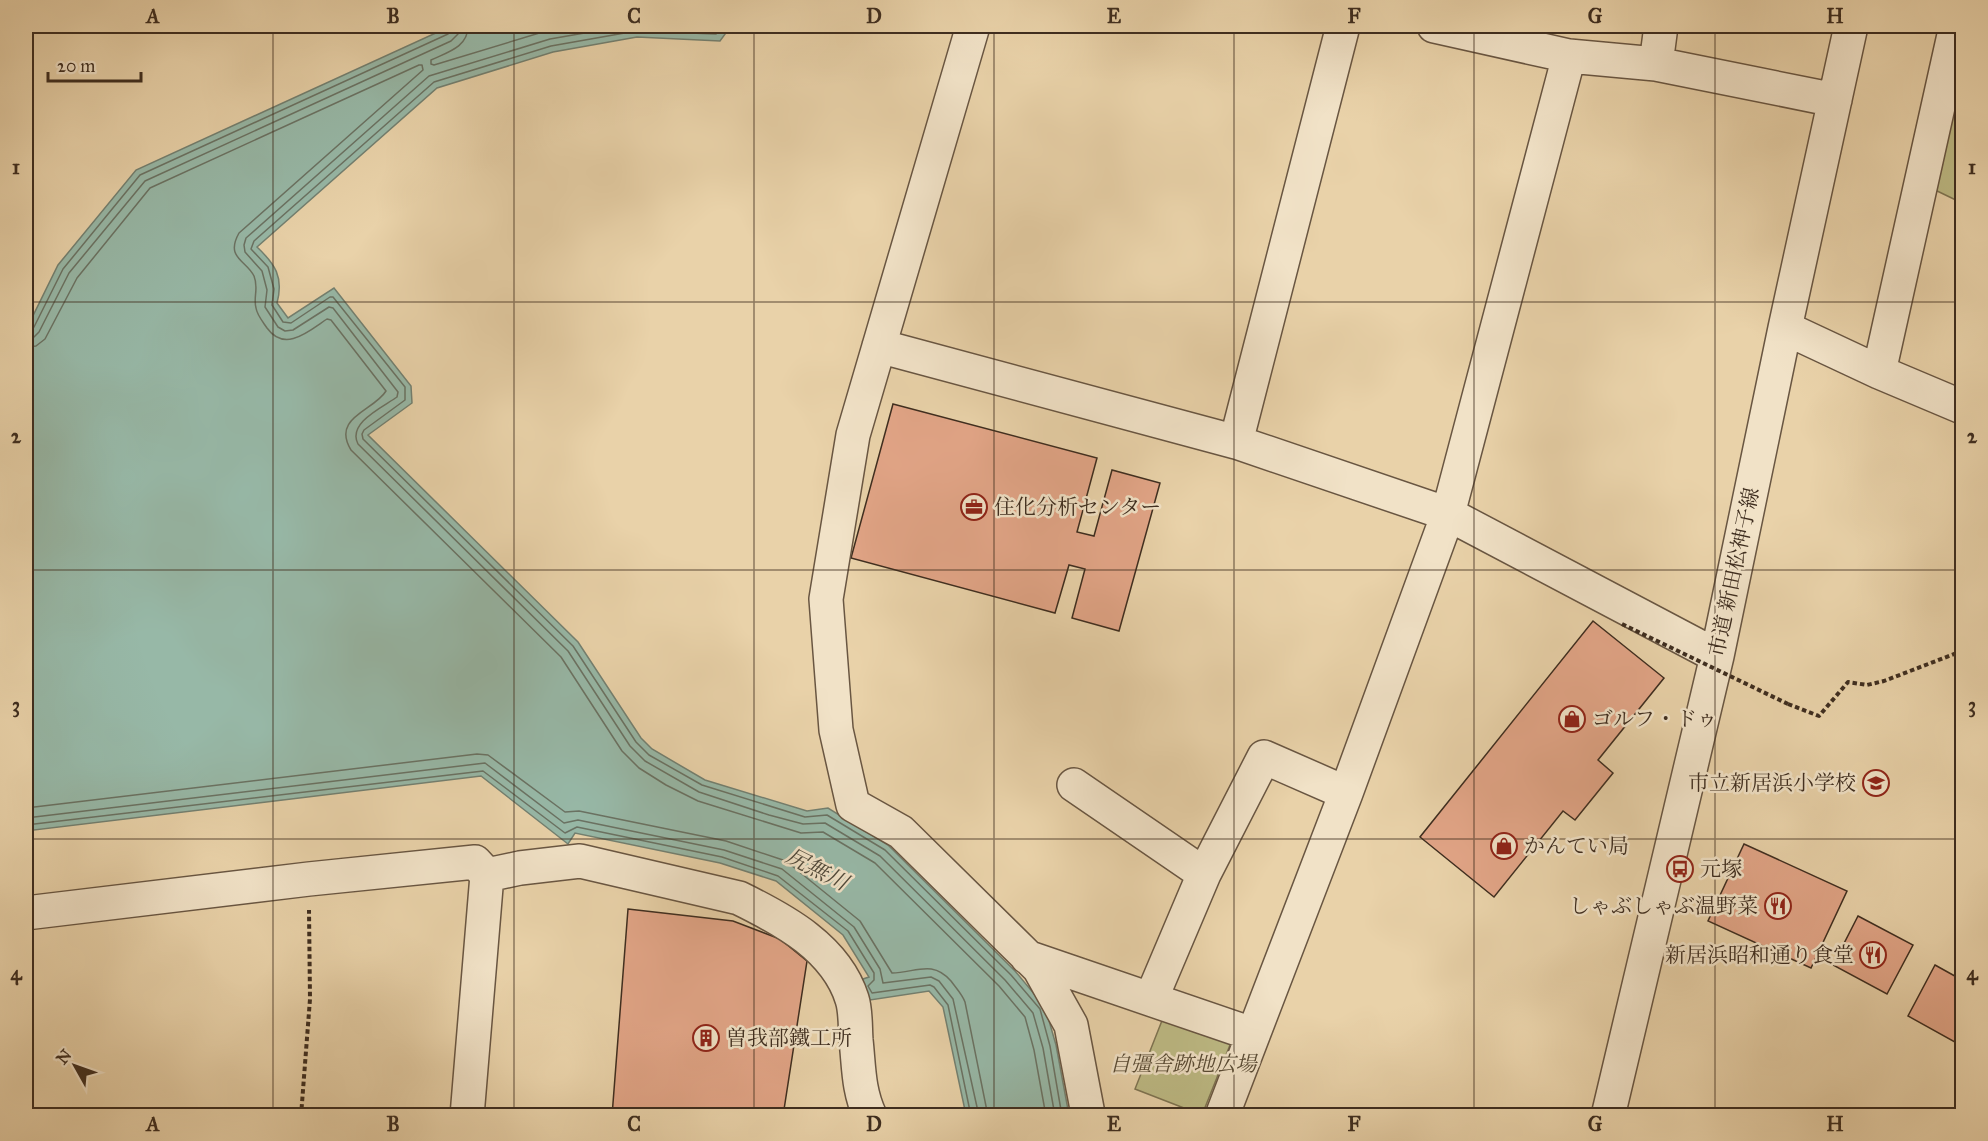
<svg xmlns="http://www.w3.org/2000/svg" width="1988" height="1141" viewBox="0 0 1988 1141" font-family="'IM FELL Great Primer','Noto Serif JP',serif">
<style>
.green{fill:#bdba84;stroke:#7e7452;stroke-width:1.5}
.water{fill:#97b8a7;stroke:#738071;stroke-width:1.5}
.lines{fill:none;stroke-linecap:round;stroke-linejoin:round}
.shore{stroke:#6a7263;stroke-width:1.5}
.building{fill:#e2a587;stroke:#3e2d1f;stroke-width:1.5}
.minor-casing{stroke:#695642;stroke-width:36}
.path{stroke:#3e2d1f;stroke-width:4;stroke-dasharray:4.5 3;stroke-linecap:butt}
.minor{stroke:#f1e2c7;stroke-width:33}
.path-bridge{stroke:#3e2d1f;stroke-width:4;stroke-dasharray:4.5 3;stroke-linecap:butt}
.grid{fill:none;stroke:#3e2d1f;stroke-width:1.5;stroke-opacity:0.55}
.labels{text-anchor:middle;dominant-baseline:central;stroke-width:5;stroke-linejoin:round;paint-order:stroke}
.poi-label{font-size:21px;fill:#3e2d1f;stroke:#f1e2c7;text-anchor:start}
.street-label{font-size:21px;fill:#3e2d1f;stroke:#f1e2c7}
.park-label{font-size:21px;font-style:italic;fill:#574933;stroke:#f1e2c7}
.water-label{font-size:22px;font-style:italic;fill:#50493a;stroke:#f1e2c7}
.neatline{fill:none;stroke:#3e2d1f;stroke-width:2}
.grid-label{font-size:20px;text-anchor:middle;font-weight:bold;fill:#3e2d1f}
</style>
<rect width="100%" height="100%" fill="#e9d2a9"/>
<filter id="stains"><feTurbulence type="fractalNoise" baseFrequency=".00333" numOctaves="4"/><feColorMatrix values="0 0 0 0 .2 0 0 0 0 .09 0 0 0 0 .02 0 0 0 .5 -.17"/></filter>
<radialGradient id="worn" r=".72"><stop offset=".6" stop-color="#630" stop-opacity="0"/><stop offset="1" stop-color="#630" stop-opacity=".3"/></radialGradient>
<!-- green -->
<path class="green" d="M1962 51V203L1933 189Z
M1165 1013 1232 1040 1202 1115 1135 1089Z"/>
<!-- water -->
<path class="water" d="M451 26H731L720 41 637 37 553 52 437 88 257 247C275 264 284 277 277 303L288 318 334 288 411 386 412 403 368 435 578 642 641 738 652 749 705 780 807 811 828 808 888 845 1015 971 1045 1007 1056 1045 1069 1115H966L943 1007 929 991 870 1000 857 981 869 977 843 935 776 881 720 863 575 833 568 844 481 776 26 831V330L58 265 136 170Z"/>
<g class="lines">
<!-- shore -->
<path class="shore" d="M468 26C468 47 448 52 431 60V64L434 65 546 31 574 26
M625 26 550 39 429 76 246 238 244 245 245 252 262 271 267 290 265 307 278 327 285 331 293 330 329 307 333 308 398 392 397 397C383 407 347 423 358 444L568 651 630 746 645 761 699 792 769 815 803 824 825 823 880 856 1005 980 1033 1013 1043 1048 1055 1116
M724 26 716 34 636 31 551 46 434 82 254 241 251 249 268 267 274 289 272 305 283 322 291 323 330 297H333L405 387V400L364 430 362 434 363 439 573 646 636 742 649 755 702 785 805 817 827 815 885 850 1011 975 1040 1009 1050 1046 1062 1116
M26 331 34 327 63 269 140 175 448 34 451 31 452 26
M26 338 34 337 39 332 69 273 145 181 451 41 458 34 459 26
M26 347 36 346 45 339 77 278 150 188 419 65H422L423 70 239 233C225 258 246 260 254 276 259 288 253 297 256 308 257 315 263 322 267 328 285 353 309 331 327 319L331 320 386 391C374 411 331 417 351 450L561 657 622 751 639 768 666 785 698 801 801 833 823 832 875 863 999 986 1025 1017 1034 1050 1046 1116
M26 808 477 754 488 755 565 812 579 811 726 841 786 861 860 921 892 973C915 973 932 959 951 981 956 988 962 994 965 1002L988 1116
M26 818 485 763 564 823 578 820 724 850 782 869 854 927 880 969 883 983 931 977 939 981 953 999 979 1116
M26 825 483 771 565 833 577 827 722 857 778 876 848 931 874 973V980L868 986 872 993 930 985 934 987 948 1005 971 1116"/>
</g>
<!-- building -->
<path class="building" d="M893 404 1097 458 1077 532 1094 536 1112 470 1160 483 1119 631 1072 618 1085 569 1069 565 1055 613 851 558Z
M1593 621 1664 678 1598 760 1613 773 1575 820 1563 811 1494 897 1420 837Z
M1744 844 1847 891 1811 968 1708 921Z
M628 909 733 921 780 939 807 961 783 1116H612Z
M1858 916 1913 945 1887 994 1833 965Z
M1935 965 1962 980V1046L1908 1016Z"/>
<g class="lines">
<defs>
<path id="minor" d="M973 26 853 435 826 599 836 730 853 805 901 832 1039 968 1071 1025 1088 1114
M1569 56 1656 64 1835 100
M1656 64 1661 26
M1785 328 1879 372 1962 407
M879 346 1236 442 1448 514 1717 656
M1879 372 1956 26
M1236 442 1343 26
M1074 785 1204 874 1264 757 1346 793
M487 875 520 868 580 861 739 898C784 920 836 948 852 999 856 1011 855 1027 856 1040 859 1067 858 1090 870 1116
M26 913 309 879 475 862 487 875 467 1116
M1027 957 1252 1034
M1151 999 1204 874
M1222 1116 1346 793 1448 514 1569 56 1434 26
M1608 1116 1717 656 1785 328 1851 26"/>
</defs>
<!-- minor casing -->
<use href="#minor" class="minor-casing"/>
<!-- path -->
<path class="path" d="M1788 704 1819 716 1848 682 1867 685 1884 681 1962 651
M301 1116 310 999 309 910"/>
<!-- minor -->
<use href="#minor" class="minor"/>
<!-- path-bridge -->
<path class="path-bridge" d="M1622 624 1788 704"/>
</g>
<!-- grid -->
<path class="grid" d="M273 26V1116M514 26V1116M754 26V1116M994 26V1116M1234 26V1116M1474 26V1116M1715 26V1116M26 302H1962M26 570H1962M26 839H1962"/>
<!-- icons -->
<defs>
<symbol id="office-ring" viewBox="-11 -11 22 22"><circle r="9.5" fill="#f1e2c7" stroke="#8f2418" stroke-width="1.5"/><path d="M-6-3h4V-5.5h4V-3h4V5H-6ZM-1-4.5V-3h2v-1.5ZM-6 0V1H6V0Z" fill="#8f2418"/></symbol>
<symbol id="shop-ring" viewBox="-11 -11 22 22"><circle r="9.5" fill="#f1e2c7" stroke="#8f2418" stroke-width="1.5"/><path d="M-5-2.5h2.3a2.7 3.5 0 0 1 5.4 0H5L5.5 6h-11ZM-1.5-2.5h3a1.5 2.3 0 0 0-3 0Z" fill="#8f2418"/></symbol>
<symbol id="school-ring" viewBox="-11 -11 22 22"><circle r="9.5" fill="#f1e2c7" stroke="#8f2418" stroke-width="1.5"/><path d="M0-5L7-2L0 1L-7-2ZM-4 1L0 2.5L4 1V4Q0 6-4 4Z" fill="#8f2418"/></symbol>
<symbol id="bus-ring" viewBox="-11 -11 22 22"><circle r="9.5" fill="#f1e2c7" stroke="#8f2418" stroke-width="1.5"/><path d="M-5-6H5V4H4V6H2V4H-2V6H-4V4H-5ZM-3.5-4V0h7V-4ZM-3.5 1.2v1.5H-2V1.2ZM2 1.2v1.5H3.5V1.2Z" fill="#8f2418"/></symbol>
<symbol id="restaurant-ring" viewBox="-11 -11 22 22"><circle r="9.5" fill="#f1e2c7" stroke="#8f2418" stroke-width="1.5"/><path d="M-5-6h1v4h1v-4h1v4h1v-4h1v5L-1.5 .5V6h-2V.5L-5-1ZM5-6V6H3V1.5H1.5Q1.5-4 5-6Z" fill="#8f2418"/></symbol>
<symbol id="building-ring" viewBox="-11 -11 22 22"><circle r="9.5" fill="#f1e2c7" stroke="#8f2418" stroke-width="1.5"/><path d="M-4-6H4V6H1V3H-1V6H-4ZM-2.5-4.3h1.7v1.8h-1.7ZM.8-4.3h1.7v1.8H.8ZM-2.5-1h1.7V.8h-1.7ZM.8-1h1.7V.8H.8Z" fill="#8f2418"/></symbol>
</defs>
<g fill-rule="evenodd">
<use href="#office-ring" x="959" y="492" width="30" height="30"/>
<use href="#shop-ring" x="1557" y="704" width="30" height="30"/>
<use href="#school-ring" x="1861" y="768" width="30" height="30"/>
<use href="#shop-ring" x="1489" y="831" width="30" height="30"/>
<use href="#bus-ring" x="1665" y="854" width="30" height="30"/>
<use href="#restaurant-ring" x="1763" y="891" width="30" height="30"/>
<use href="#restaurant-ring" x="1858" y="940" width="30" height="30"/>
<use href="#building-ring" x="691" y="1023" width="30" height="30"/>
</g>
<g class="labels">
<!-- poi labels -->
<g class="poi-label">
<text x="994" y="507">住化分析センター</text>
<text x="1592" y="719">ゴルフ・ドゥ</text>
<text x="1856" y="783" text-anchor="end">市立新居浜小学校</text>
<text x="1524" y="846">かんてい局</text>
<text x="1700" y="869">元塚</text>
<text x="1758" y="906" text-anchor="end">しゃぶしゃぶ温野菜</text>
<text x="1854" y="955" text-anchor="end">新居浜昭和通り食堂</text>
<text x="726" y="1038">曽我部鐵工所</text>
</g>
<!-- street labels -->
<g class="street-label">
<text transform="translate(1734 572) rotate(-78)">市道 新田松神子線</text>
</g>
<!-- park labels -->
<g class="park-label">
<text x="1183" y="1064">自彊舎跡地広場</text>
</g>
<!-- water labels -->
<g class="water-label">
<text transform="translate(817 869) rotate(27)">尻無川</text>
</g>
</g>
<!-- margin -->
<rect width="1988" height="1141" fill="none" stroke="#e9d2a9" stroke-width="66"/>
<!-- north arrow -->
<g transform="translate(75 1066) rotate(310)" stroke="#f1e2c7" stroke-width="4.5" paint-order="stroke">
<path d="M0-4.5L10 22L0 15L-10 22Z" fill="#3e2d1f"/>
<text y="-9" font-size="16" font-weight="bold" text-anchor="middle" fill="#3e2d1f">N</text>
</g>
<!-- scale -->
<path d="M48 72v9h93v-9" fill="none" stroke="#3e2d1f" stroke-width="3"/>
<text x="57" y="72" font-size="18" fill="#3e2d1f" stroke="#f1e2c7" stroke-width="4.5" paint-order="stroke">20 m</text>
<rect x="33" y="33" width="1922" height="1075" class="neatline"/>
<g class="grid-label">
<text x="153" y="23">A</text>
<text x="393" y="23">B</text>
<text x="634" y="23">C</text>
<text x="874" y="23">D</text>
<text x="1114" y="23">E</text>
<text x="1354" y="23">F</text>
<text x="1595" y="23">G</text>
<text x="1835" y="23">H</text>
<text x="16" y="174">1</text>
<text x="1972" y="174">1</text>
<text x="16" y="443">2</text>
<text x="1972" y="443">2</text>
<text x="16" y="712">3</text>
<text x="1972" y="712">3</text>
<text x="16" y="980">4</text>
<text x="1972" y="980">4</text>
<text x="153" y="1131">A</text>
<text x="393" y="1131">B</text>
<text x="634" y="1131">C</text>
<text x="874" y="1131">D</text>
<text x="1114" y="1131">E</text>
<text x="1354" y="1131">F</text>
<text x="1595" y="1131">G</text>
<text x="1835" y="1131">H</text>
</g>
<rect width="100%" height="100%" filter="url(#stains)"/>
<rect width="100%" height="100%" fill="url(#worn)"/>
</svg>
